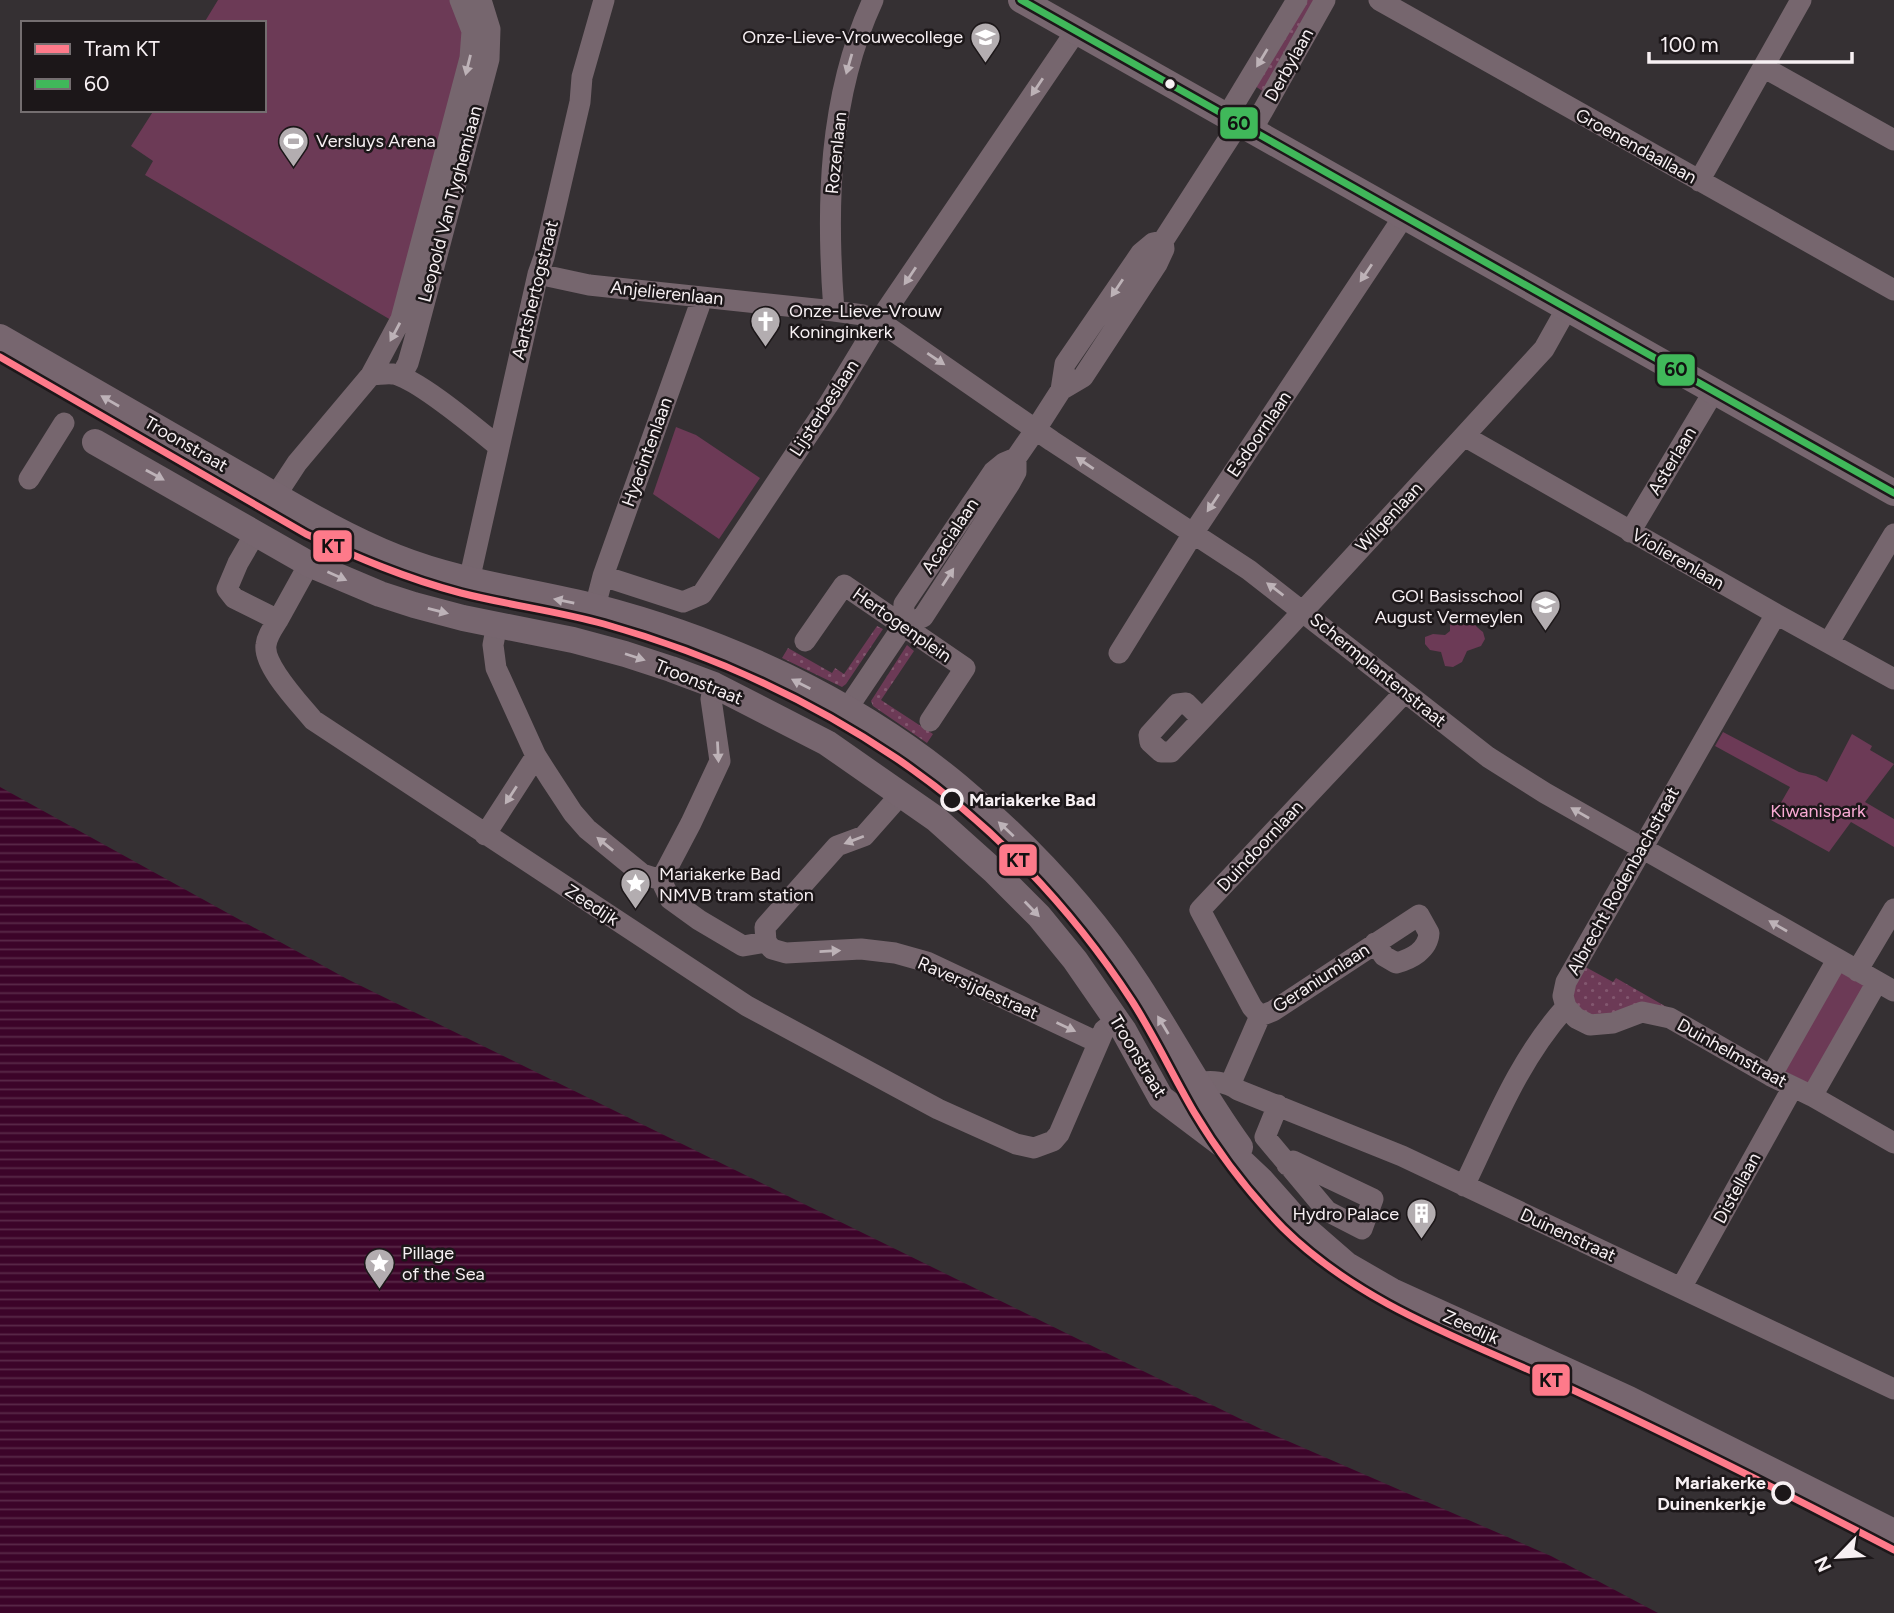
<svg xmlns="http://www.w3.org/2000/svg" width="1894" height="1613" viewBox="0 0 1894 1613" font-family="Figtree,sans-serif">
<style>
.grass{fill:url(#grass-dots)}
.green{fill:#6c3a56}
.water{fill:url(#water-rules)}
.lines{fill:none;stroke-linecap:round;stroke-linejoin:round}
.minor{stroke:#76666e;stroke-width:21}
.major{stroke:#77666f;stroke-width:26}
.bus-1-casing{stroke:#1c1719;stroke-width:12}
.bus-1{stroke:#40b85a;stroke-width:7}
.tram-1-casing{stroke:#1c1719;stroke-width:12}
.tram-1{stroke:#fe7a8a;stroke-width:7}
.oneway{fill:#bdb2b7}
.oneway2{fill:#bdb2b8}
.bus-dot{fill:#f7f0f3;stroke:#1c1719;stroke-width:2.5}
.stop-dot{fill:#1c1719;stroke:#f7f0f3;stroke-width:3.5}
.labels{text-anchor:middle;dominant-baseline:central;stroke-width:5;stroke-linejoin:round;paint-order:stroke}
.poi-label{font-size:18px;fill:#f7f0f3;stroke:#1c1719;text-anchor:start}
.street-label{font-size:18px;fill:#f7f0f3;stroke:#1c1719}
.stop-label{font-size:18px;font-weight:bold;fill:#f7f0f3;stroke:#1c1719;text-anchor:start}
.park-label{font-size:18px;fill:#f9aad4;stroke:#1c1719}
.line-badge{stroke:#1c1719;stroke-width:2.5}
.pale-badge-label{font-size:19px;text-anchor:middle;font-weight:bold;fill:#111}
</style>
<defs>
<pattern id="grass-dots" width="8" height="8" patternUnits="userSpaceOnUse" patternTransform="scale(1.75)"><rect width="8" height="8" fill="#6c3a56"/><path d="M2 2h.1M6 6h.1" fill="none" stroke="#82576f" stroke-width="1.8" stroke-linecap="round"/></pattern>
<pattern id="water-rules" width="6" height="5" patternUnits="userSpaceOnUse" patternTransform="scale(1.75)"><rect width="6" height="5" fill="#3c0429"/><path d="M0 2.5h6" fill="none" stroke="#592948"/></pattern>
</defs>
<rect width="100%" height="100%" fill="#353033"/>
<!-- grass -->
<path class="grass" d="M1302 0H1319L1267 94 1252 84Z
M877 626 883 629 846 684 842 687 782 658 788 648 832 673 835 668 844 674Z
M907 645 914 651 881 700 933 734 927 743 873 706 871 701Z
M1580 964 1613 982 1616 978 1670 1009 1598 1022 1569 1001Z"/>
<!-- green -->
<path class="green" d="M218 0H456L468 27 396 323 145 175 153 161 131 146 154 110H264V23H204Z
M676 427 696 435 760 478 719 539 653 494Z
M1461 611C1470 617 1474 626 1483 632L1485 639 1481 646 1467 651 1462 662 1453 667 1445 666 1441 652 1430 650 1425 644V637L1433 634 1445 635 1450 631C1450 621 1450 615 1461 611Z
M1723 732 1799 772 1816 776 1827 782 1852 734 1872 746 1870 750 1894 764 1865 802 1894 819V847L1851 822 1829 852 1771 820 1790 787 1715 746Z
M1838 971 1866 985 1811 1085 1784 1071Z"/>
<!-- water -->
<path class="water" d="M0 787 347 979 1265 1431 1551 1556 1658 1613H0Z"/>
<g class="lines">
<!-- minor -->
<path class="minor" d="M1379 0 1894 290
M1763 67 1894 140
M1227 116 1297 0
M1252 130 1325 0
M1699 181 1801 0
M538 274 589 285 834 311 863 315 879 321 1052 441 1249 570 1488 757 1545 793 1894 991
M834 311C826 207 828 97 873 0
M371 375 401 319 470 58 472 31 460 0
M401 376 408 363 414 342 489 59 490 29 481 0
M1061 390 1083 377 1157 264 1164 249 1163 241 1239 123
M1464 436 1776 614 1894 679
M29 479 64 423
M276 495 297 463 371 375C378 375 386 373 393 374 417 378 477 429 498 446
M256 532 238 563 227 589 234 598 278 620C273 628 267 636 266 645 263 666 300 704 313 720L747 1006 938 1109 1016 1144 1034 1148 1053 1141 1059 1134 1104 1030 1117 1020
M1630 532 1714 391
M603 576 683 602 702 594 830 402 879 321 1076 31
M469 581 538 274 544 257 580 102 582 77 604 0
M595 607 603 576 699 307 700 297
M278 620 309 564
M497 624 493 645 496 668 536 756 550 778 573 813 587 829 642 874 661 880
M903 626 904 604 993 472 1004 463 1016 458 1036 429 1061 390 1065 364 1141 253 1153 243 1163 241
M805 641 844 585 965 668 930 721
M1829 642 1894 534
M1119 653 1194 532 1404 216
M847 709 903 626 923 617 1010 483 1016 472V458
M1202 719 1186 703 1177 704 1149 735 1150 742 1161 752H1171C1298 619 1420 483 1544 349L1567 308
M485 835 536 756
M661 880 691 823 720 761 711 699 714 685
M661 880 670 899 699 920 743 946 766 942
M766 942 772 949 786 953 861 949 895 953 927 962 1097 1042
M766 942 765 927 837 846 864 836 902 793
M1857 971 1894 909
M1566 1007 1576 1018 1590 1025 1613 1023 1642 1012 1670 1018 1771 1076 1812 1096 1894 1143
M1260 1016 1252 1007 1200 910 1404 693
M1771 1076 1837 960
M1197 1084C1209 1079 1228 1082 1238 1090L1402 1156 1894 1389
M1233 1086V1078L1260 1016 1273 1011 1419 915 1429 933C1428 950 1411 959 1396 963L1384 956 1375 943
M1812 1096 1877 982
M1278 1105 1265 1137 1327 1211 1362 1229 1373 1199 1293 1161 1287 1165
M1464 1186C1494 1124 1519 1059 1566 1007L1563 996 1566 982 1776 614
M1681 1288 1793 1087"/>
<!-- major -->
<path class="major" d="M1021 0 1894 493
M0 337C77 382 155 426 233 471 286 501 338 534 396 557 461 583 529 590 596 607 727 641 854 700 958 786 1026 843 1090 911 1138 985 1173 1039 1202 1095 1240 1147
M95 442 309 564 380 594 414 605 463 618 573 640 625 654 671 669 714 685 827 743 936 819 994 871 1039 916 1075 960 1124 1031 1161 1098 1226 1147 1262 1181 1301 1225 1347 1265 1392 1291 1629 1399 1894 1532"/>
<defs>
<path id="bus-1" d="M1021 0 1894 493"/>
</defs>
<!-- bus-1 casing -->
<use href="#bus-1" class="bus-1-casing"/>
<!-- bus-1 -->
<use href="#bus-1" class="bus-1"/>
<defs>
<path id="tram-1" d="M0 357 306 534C356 557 407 579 461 593 508 605 557 611 604 624 707 653 807 698 896 758 989 821 1071 907 1132 1001 1155 1037 1173 1076 1194 1112 1219 1154 1249 1193 1283 1228 1363 1307 1471 1342 1571 1389 1680 1440 1787 1494 1894 1550"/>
</defs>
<!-- tram-1 casing -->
<use href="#tram-1" class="tram-1-casing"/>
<!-- tram-1 -->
<use href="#tram-1" class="tram-1"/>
</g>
<!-- one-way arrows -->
<defs><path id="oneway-solid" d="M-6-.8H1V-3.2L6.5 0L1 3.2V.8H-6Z" transform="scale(1.75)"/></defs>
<g class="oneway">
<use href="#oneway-solid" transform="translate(1262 58) rotate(121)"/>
<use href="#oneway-solid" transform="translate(849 64) rotate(106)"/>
<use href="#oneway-solid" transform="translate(468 65) rotate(104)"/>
<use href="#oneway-solid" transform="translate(1037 87) rotate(124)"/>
<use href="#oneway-solid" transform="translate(1366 273) rotate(124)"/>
<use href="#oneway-solid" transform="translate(910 276) rotate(124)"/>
<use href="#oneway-solid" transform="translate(1117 288) rotate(124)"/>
<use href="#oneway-solid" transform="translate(395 332) rotate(118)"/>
<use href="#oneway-solid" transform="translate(936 359) rotate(34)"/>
<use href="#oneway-solid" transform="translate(1085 463) rotate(-146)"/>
<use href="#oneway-solid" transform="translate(1213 503) rotate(124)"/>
<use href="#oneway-solid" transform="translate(948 577) rotate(-57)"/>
<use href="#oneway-solid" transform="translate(1275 589) rotate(-143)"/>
<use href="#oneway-solid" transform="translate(718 752) rotate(87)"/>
<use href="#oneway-solid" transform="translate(511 795) rotate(123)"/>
<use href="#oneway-solid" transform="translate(1580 813) rotate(-150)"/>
<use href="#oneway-solid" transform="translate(854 840) rotate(159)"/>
<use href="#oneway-solid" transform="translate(605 844) rotate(-141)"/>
<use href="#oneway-solid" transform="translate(1778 926) rotate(-150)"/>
<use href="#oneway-solid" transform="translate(830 951) rotate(-3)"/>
<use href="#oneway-solid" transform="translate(1066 1027) rotate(25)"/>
</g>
<g class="oneway2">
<use href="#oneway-solid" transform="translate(110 401) rotate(-150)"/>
<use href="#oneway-solid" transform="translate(155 475) rotate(29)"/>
<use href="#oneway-solid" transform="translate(337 576) rotate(24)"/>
<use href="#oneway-solid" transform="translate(564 601) rotate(-168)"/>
<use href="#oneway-solid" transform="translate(438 611) rotate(14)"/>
<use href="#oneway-solid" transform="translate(635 657) rotate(18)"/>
<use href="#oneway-solid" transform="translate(801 684) rotate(-153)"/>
<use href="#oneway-solid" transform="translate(1006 829) rotate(-137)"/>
<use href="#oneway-solid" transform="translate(1032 909) rotate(46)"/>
<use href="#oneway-solid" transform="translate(1163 1025) rotate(-121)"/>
</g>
<!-- icons -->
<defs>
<symbol id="school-pin" viewBox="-11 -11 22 30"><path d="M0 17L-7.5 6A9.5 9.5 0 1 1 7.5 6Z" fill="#b3adb0" stroke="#1c1719"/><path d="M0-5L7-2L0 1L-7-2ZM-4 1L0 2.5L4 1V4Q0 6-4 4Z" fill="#fff"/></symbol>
<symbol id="stadium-pin" viewBox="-11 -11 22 30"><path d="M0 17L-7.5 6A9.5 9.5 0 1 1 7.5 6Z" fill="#b3adb0" stroke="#1c1719"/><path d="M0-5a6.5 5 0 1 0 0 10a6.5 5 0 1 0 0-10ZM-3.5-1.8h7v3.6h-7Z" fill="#fff"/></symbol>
<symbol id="church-pin" viewBox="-11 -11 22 30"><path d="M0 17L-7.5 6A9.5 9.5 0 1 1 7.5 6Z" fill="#b3adb0" stroke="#1c1719"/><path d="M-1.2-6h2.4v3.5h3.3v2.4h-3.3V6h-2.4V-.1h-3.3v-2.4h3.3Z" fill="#fff"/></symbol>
<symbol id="sight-pin" viewBox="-11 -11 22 30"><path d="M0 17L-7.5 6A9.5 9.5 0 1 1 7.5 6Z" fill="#b3adb0" stroke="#1c1719"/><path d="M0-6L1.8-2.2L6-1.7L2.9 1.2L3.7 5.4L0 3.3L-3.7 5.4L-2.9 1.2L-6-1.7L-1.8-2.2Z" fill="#fff"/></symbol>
<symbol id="building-pin" viewBox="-11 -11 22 30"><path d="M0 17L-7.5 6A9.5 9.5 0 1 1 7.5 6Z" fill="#b3adb0" stroke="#1c1719"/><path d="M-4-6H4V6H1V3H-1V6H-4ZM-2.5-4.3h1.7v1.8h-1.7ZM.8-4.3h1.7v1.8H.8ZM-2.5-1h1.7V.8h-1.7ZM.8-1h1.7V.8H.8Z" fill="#fff"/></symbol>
</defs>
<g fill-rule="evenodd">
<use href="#school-pin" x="968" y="20" width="35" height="47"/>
<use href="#stadium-pin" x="276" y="124" width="35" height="47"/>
<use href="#church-pin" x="748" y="304" width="35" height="47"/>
<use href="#school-pin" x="1528" y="588" width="35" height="47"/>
<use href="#sight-pin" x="618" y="866" width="35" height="47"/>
<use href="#building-pin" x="1404" y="1196" width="35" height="47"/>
<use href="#sight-pin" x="362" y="1246" width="35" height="47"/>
</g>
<!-- markers -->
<circle class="bus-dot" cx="1170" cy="84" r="6"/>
<g class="stop-dot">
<circle cx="952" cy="800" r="10"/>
<circle cx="1783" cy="1493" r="10"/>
</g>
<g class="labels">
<!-- poi labels -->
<g class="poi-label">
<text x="963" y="37" text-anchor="end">Onze-Lieve-Vrouwecollege</text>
<text x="316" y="141">Versluys Arena</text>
<text x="789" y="311">Onze-Lieve-Vrouw<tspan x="789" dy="21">Koninginkerk</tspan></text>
<text x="1523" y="596" text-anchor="end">GO! Basisschool<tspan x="1523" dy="21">August Vermeylen</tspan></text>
<text x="659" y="874">Mariakerke Bad<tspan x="659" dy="21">NMVB tram station</tspan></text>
<text x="1399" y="1214" text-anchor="end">Hydro Palace</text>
<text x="402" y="1253">Pillage<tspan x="402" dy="21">of the Sea</tspan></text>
</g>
<!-- street labels -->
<g class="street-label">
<text transform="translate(1289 65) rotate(-61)">Derbylaan</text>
<text transform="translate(1636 146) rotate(29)">Groenendaallaan</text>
<text transform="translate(836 153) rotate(-84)">Rozenlaan</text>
<text transform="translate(450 204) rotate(-75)">Leopold Van Tyghemlaan</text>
<text transform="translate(535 290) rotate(-76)">Aartshertogstraat</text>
<text transform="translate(667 293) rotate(6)">Anjelierenlaan</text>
<text transform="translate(824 408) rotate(-57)">Lijsterbeslaan</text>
<text transform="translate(1259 434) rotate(-56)">Esdoornlaan</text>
<text transform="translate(186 444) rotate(30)">Troonstraat</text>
<text transform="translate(647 452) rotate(-70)">Hyacintenlaan</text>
<text transform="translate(1672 461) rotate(-59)">Asterlaan</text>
<text transform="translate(1389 517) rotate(-47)">Wilgenlaan</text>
<text transform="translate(950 536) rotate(-56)">Acacialaan</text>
<text transform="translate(1678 559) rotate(30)">Violierenlaan</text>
<text transform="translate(902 625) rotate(35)">Hertogenplein</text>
<text transform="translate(1378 670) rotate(39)">Schermplantenstraat</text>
<text transform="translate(699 682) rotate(22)">Troonstraat</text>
<text transform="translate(1260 846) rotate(-47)">Duindoornlaan</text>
<text transform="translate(1623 881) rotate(-61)">Albrecht Rodenbachstraat</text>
<text transform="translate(592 905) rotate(33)">Zeedijk</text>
<text transform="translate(1321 978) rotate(-33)">Geraniumlaan</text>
<text transform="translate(978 988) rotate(24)">Raversijdestraat</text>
<text transform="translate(1732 1053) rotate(29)">Duinhelmstraat</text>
<text transform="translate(1138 1056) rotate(59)">Troonstraat</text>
<text transform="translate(1737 1188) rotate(-61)">Distellaan</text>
<text transform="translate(1568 1235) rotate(25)">Duinenstraat</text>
<text transform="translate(1471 1327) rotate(24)">Zeedijk</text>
</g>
<!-- stop labels -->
<g class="stop-label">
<text x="969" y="800">Mariakerke Bad</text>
<text x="1766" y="1483" text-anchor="end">Mariakerke<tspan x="1766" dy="21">Duinenkerkje</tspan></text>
</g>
<!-- park labels -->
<g class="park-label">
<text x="1818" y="811">Kiwanispark</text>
</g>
</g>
<g class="line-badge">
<rect x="1219" y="106" width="40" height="34" rx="7" fill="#40b85a"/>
<rect x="1656" y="353" width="40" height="34" rx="7" fill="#40b85a"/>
<rect x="312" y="529" width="41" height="34" rx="7" fill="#fe7a8a"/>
<rect x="998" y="843" width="40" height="34" rx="7" fill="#fe7a8a"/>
<rect x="1531" y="1363" width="40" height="34" rx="7" fill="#fe7a8a"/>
</g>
<g class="pale-badge-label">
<text x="1239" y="130">60</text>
<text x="1676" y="376">60</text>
<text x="333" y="553">KT</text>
<text x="1018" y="867">KT</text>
<text x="1551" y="1387">KT</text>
</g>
<!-- legend -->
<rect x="21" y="21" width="245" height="91" fill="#1c1719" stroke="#746e70" stroke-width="2"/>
<rect x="35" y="44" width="35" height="10" fill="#fe7a8a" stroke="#746e70" stroke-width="2"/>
<text x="84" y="56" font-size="21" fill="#f7f0f3">Tram KT</text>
<rect x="35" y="79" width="35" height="10" fill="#40b85a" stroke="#746e70" stroke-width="2"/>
<text x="84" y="91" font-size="21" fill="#f7f0f3">60</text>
<!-- north arrow -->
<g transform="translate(1838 1557) rotate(245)" stroke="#1c1719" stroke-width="5" paint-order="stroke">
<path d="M0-5L12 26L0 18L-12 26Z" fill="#f7f0f3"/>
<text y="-10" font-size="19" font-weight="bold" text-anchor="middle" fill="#f7f0f3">N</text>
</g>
<!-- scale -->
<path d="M1649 52v10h203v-10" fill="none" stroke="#f7f0f3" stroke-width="3.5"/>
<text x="1660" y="52" font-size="21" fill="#f7f0f3" stroke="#1c1719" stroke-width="5" paint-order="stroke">100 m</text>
</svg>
